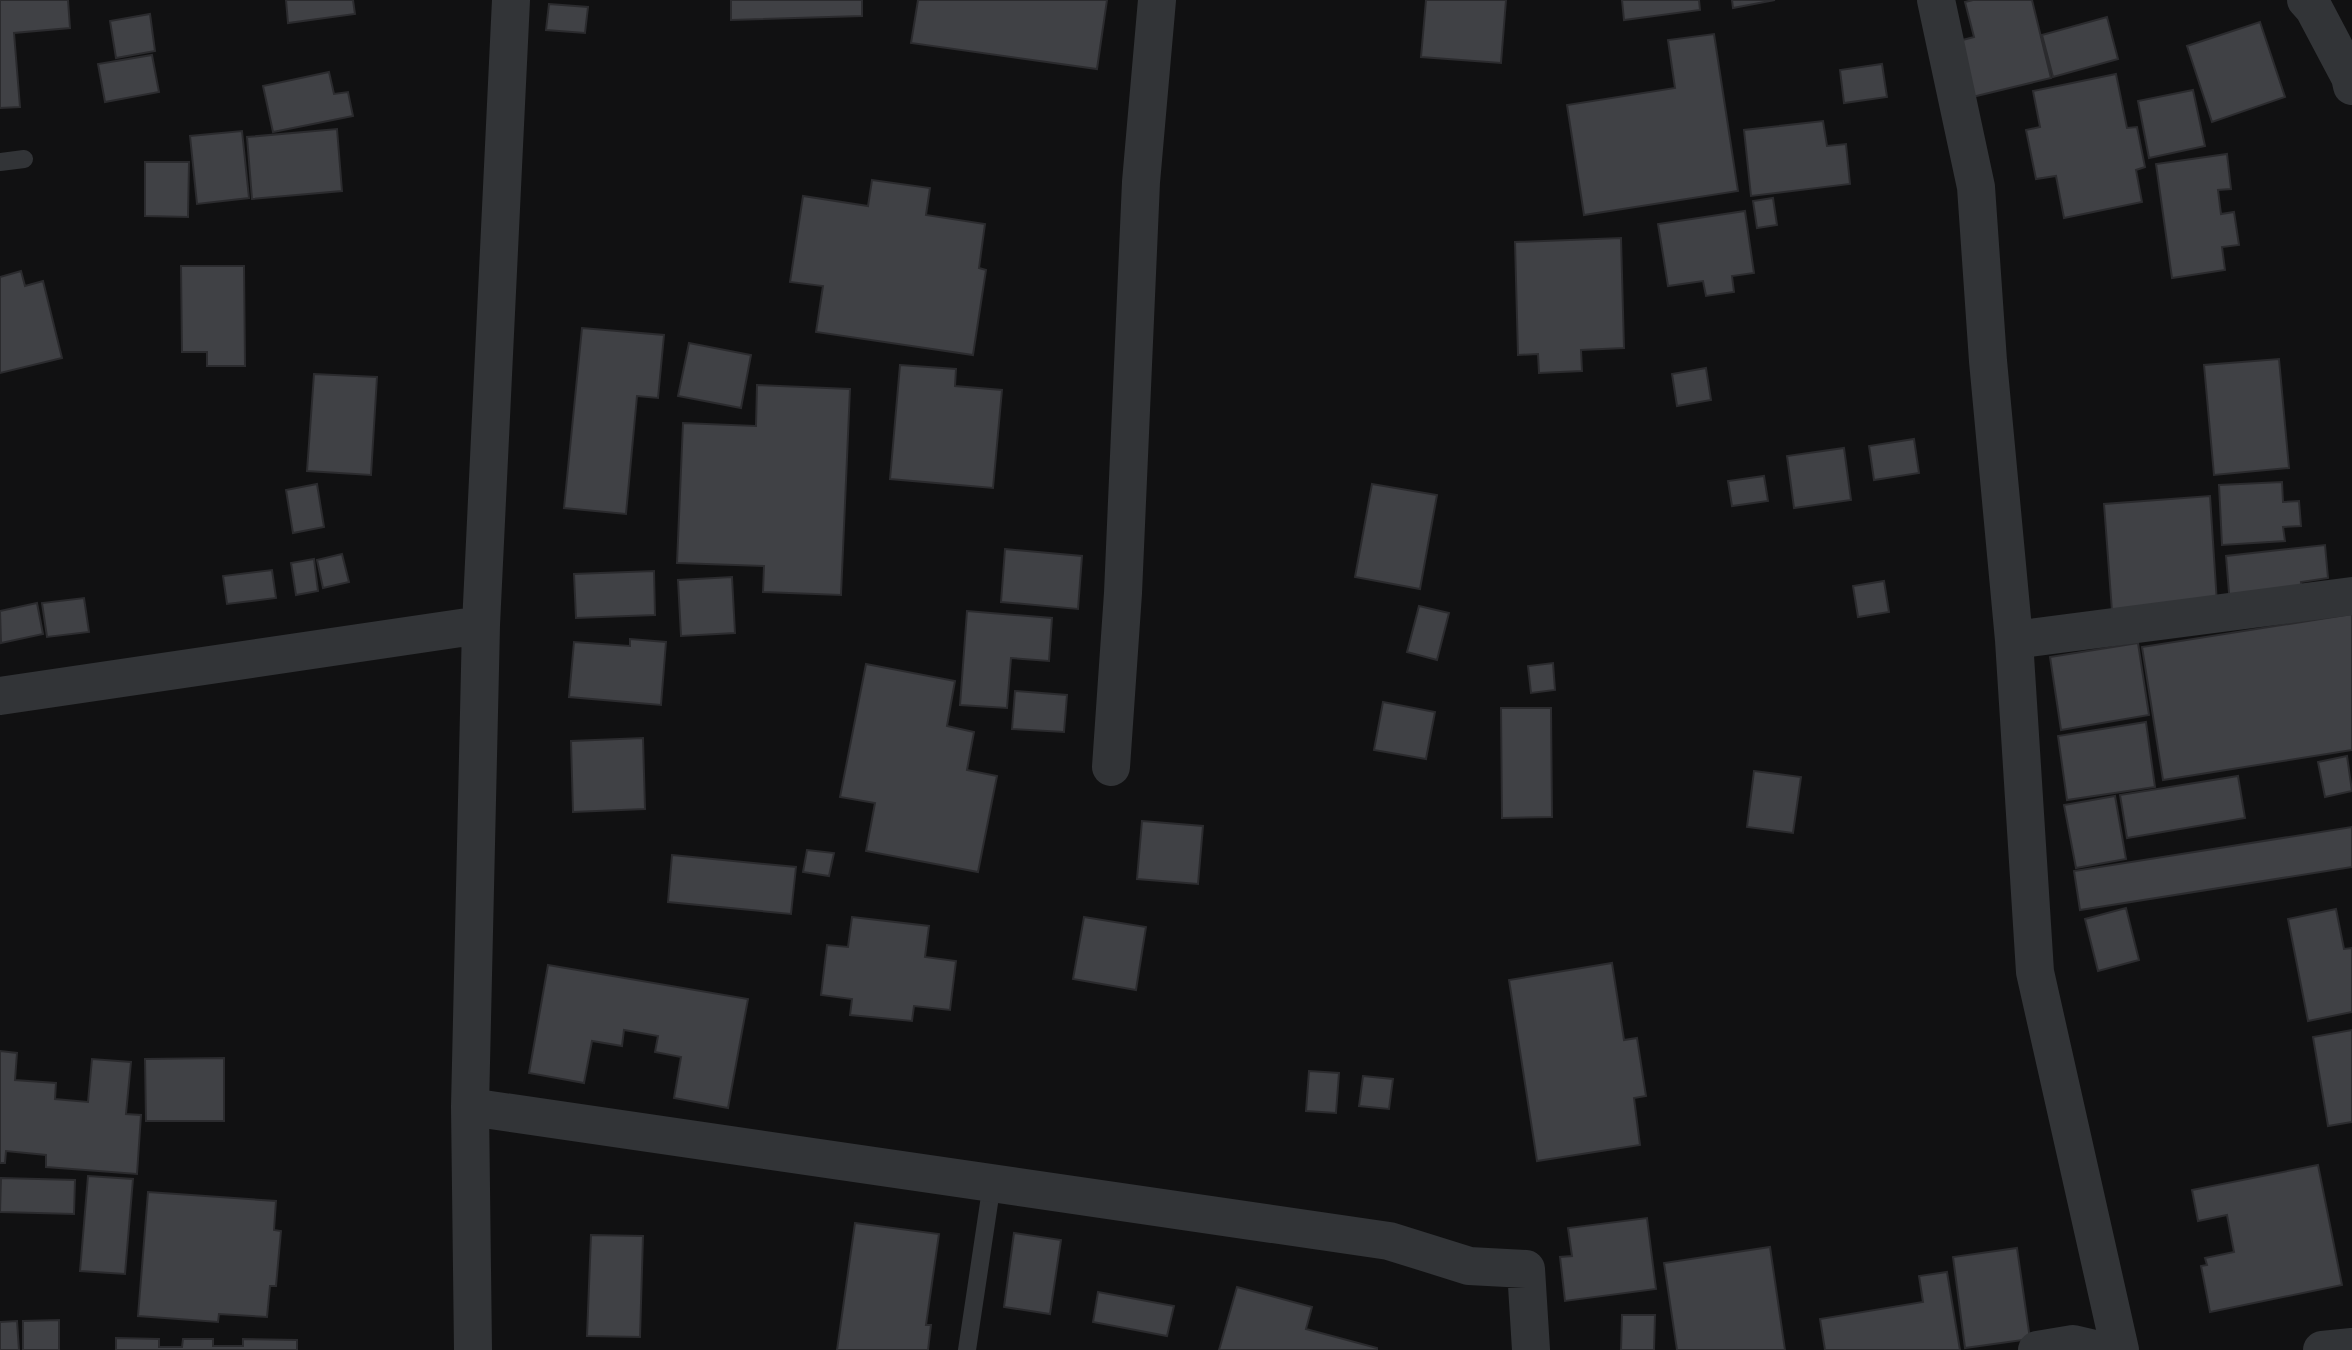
<svg xmlns="http://www.w3.org/2000/svg" width="2352" height="1350" viewBox="0 0 2352 1350" font-family="'Titillium Web',sans-serif">
<style>
.building{fill:#404145;stroke:#2b2b2e;stroke-width:2}
.lines{fill:none;stroke-linecap:round;stroke-linejoin:round}
.service{stroke:#323437;stroke-width:18}
.minor{stroke:#323437;stroke-width:38}
</style>
<rect width="100%" height="100%" fill="#111112"/>
<!-- building -->
<path class="building" d="M0 0H68L70 28 14 33 20 107 0 108Z
M286 0H353L355 14 288 23Z
M731 0H862V16L731 20Z
M918 0H1107L1097 69 911 43Z
M1426 0H1506L1501 63 1421 57Z
M1622 0H1699L1700 10 1624 20Z
M1732 0H1775L1733 8Z
M1973 0H2032L2051 78 1964 99 1951 43 1974 37 1965 2Z
M549 4 588 7 585 33 546 30Z
M150 14 155 51 116 58 110 21Z
M2107 17 2118 59 2053 77 2042 35Z
M2260 22 2285 97 2212 122 2187 46Z
M1714 34 1738 191 1584 215 1567 105 1675 88 1668 40Z
M152 55 159 92 105 102 98 64Z
M1882 64 1887 97 1844 103 1840 70Z
M329 72 334 94 348 92 353 116 273 132 263 86Z
M2116 74 2127 128 2137 127 2145 167 2136 170 2142 202 2064 218 2056 176 2036 179 2026 130 2040 127 2033 91Z
M2193 90 2205 146 2149 158 2138 101Z
M1823 121 1827 146 1846 144 1850 184 1751 196 1744 130Z
M337 129 342 191 252 199 247 137Z
M242 131 249 198 197 204 190 136Z
M2227 154 2231 189 2218 190 2221 214 2234 212 2239 245 2222 247 2225 270 2172 278 2156 164Z
M145 162H189L188 217 145 216Z
M872 180 930 188 926 215 985 224 979 268 986 270 973 355 816 332 823 286 790 282 803 196 868 206Z
M1773 198 1777 225 1757 228 1753 201Z
M1745 211 1754 273 1732 276 1734 292 1706 296 1703 281 1668 286 1658 224Z
M1621 238 1624 348 1581 350 1582 371 1539 373 1538 354 1518 355 1515 242Z
M181 266H244L245 366H207V352H182Z
M21 271 25 286 43 281 62 358 0 373V277Z
M582 328 664 335 658 398 637 396 626 514 564 508Z
M689 343 751 355 741 408 678 396Z
M2279 359 2289 468 2214 475 2204 365Z
M900 365 956 369 955 386 1002 390 993 488 890 479Z
M1706 368 1711 400 1677 406 1672 374Z
M314 374 377 377 371 475 307 471Z
M757 385 850 389 841 595 763 592 764 566 677 563 683 423 756 426Z
M1914 439 1919 473 1874 480 1869 446Z
M1844 448 1851 500 1794 508 1787 456Z
M1764 476 1768 501 1732 506 1728 481Z
M2282 482 2283 502 2299 501 2301 526 2283 527 2285 541 2222 545 2219 485Z
M317 484 324 527 293 533 286 490Z
M1372 484 1437 495 1420 589 1355 577Z
M2210 496 2217 603 2112 611 2104 504Z
M2325 545 2328 578 2301 582 2303 597 2230 605 2226 556Z
M1005 549 1082 556 1078 609 1001 602Z
M342 554 349 582 323 588 317 560Z
M314 559 318 591 296 595 291 563Z
M272 570 276 598 227 604 223 576Z
M654 571 655 615 576 618 574 574Z
M732 577 735 633 681 636 678 580Z
M1884 581 1889 612 1858 617 1853 586Z
M84 598 89 632 47 637 42 603Z
M37 603 43 634 1 643 0 611Z
M1419 606 1449 613 1437 660 1407 652Z
M967 611 1052 618 1049 661 1011 658 1007 708 960 705Z
M2352 614V750L2163 780 2142 647Z
M630 639 666 642 661 705 569 697 574 642 630 646Z
M2138 643 2149 715 2061 730 2050 657Z
M1553 663 1555 690 1531 693 1528 666Z
M866 664 955 681 947 726 974 732 967 770 997 776 978 872 866 851 875 803 840 797Z
M1015 691 1067 695 1064 732 1012 729Z
M1383 702 1435 712 1426 759 1374 750Z
M1501 708H1551L1552 817 1502 818Z
M2146 722 2155 787 2067 800 2058 736Z
M643 738 645 809 573 812 571 741Z
M2347 756 2352 791 2325 797 2318 762Z
M1754 771 1801 777 1793 833 1747 827Z
M2238 776 2245 818 2127 838 2120 795Z
M2115 796 2126 859 2076 868 2064 805Z
M1142 821 1203 826 1198 884 1137 879Z
M2352 827V867L2080 910 2074 871Z
M807 850 834 853 829 876 803 872Z
M672 855 796 867 791 914 668 902Z
M2126 908 2139 960 2098 971 2085 919Z
M2336 909 2344 949 2352 948V1012L2308 1021 2288 919Z
M852 917 929 926 925 957 956 961 950 1010 914 1006 912 1021 850 1015 852 999 821 995 827 945 848 947Z
M1084 917 1146 927 1136 990 1073 979Z
M1612 963 1624 1040 1637 1038 1646 1096 1634 1098 1640 1145 1537 1161 1509 980Z
M548 965 748 999 728 1108 674 1098 681 1057 655 1052 658 1036 624 1030 622 1046 592 1041 584 1083 529 1073Z
M2352 1030V1122L2328 1126 2313 1037Z
M0 1051 17 1053 15 1080 56 1083 55 1099 88 1102 92 1059 131 1062 126 1114 141 1115 137 1174 46 1167V1155L6 1151 5 1163H0Z
M224 1058V1121H146L145 1059Z
M1309 1071 1339 1073 1336 1113 1306 1111Z
M1363 1076 1393 1079 1389 1109 1359 1106Z
M2318 1165 2342 1285 2210 1312 2201 1266 2207 1265 2205 1258 2234 1252 2227 1215 2198 1221 2192 1190Z
M88 1176 133 1179 125 1274 80 1271Z
M1 1178 75 1180 74 1214 0 1212Z
M148 1192 276 1201 274 1230 281 1231 276 1286H270L267 1317 219 1314 218 1322 138 1316Z
M1647 1218 1656 1289 1565 1301 1560 1257 1572 1256 1568 1228Z
M855 1223 939 1234 926 1325H931L928 1350H837Z
M1014 1233 1061 1240 1050 1314 1004 1307Z
M591 1235 643 1236 640 1337 587 1336Z
M1770 1247 1785 1350H1677L1664 1263Z
M2017 1248 2030 1339 1965 1348 1953 1257Z
M1947 1272 1960 1350H1825L1820 1319 1923 1302 1919 1276Z
M1237 1287 1312 1307 1306 1329 1377 1348V1350H1219Z
M1098 1292 1174 1306 1167 1336 1093 1322Z
M1622 1315H1655L1654 1350H1621Z
M59 1320V1350H23V1321Z
M17 1321 19 1350H0V1322Z
M116 1338 159 1339V1347H182L183 1339H213V1346H243V1339L297 1340V1350H116Z"/>
<g class="lines">
<!-- service -->
<path class="service" d="M0 162 24 159
M967 1350 992 1183"/>
<!-- minor -->
<path class="minor" d="M1936 0 1976 187 1988 361 2014 640 2035 972 2120 1350
M2306 0 2314 9 2350 77 2352 86
M2014 640 2352 596
M0 696 481 625
M1111 767 1123 593 1141 182 1157 0
M470 1107 1389 1241 1469 1266 1526 1269 1531 1350
M473 1350 470 1107 481 625 511 0
M2037 1350 2073 1344 2099 1350
M2322 1350 2352 1347"/>
</g>
</svg>
